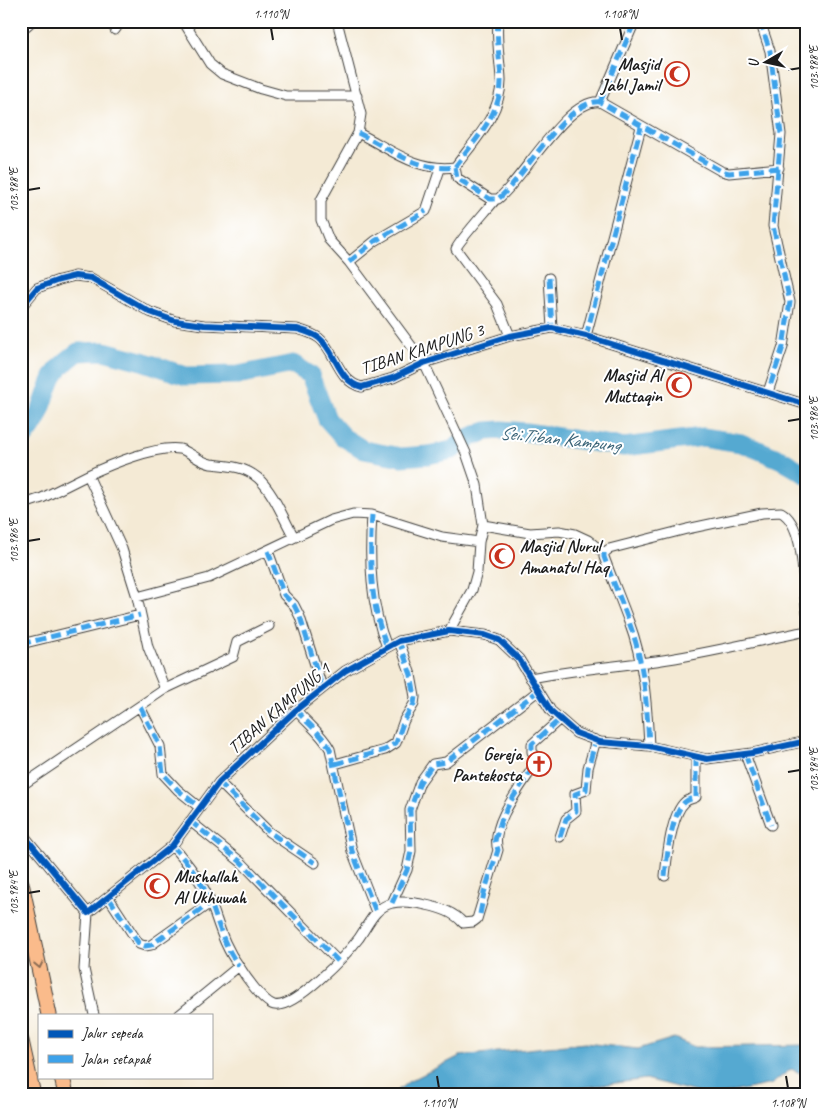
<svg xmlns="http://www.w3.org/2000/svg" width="828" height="1116" viewBox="0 0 828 1116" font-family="Caveat,sans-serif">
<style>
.water{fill:#55a9d1;stroke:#386276}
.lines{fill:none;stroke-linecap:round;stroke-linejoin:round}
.river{stroke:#55a9d1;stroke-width:19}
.street-casing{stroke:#3c3b38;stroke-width:11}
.highway-casing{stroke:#3c3b38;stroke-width:17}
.street{stroke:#fff;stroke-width:9}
.highway{stroke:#fabb8b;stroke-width:15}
.quiet{stroke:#3da2ea;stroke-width:5;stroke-dasharray:10 5;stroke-linecap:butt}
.cycleway-casing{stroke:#fff;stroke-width:9}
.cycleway{stroke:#0057b8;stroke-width:6}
.oneway{stroke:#8b6c54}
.ticks{fill:none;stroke:#1c1c1c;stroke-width:2}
.labels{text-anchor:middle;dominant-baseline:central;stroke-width:4;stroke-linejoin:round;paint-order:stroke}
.poi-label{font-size:18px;font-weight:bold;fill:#1c1c1c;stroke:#fff;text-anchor:end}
.street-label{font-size:18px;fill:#1c1c1c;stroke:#fff}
.water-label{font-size:19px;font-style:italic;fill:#386276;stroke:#fff}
.neatline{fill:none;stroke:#1c1c1c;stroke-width:2}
.ticks-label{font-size:12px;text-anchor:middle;fill:#1c1c1c}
</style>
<rect width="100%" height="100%" fill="#fff"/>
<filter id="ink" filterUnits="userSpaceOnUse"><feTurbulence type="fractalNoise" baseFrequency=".02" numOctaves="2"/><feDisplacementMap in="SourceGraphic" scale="10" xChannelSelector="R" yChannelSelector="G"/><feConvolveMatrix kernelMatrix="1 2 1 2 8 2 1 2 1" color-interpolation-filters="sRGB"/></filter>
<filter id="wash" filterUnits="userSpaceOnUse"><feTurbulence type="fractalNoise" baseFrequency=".0096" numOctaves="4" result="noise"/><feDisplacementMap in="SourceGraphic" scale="20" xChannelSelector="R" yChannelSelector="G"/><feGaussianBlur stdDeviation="1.12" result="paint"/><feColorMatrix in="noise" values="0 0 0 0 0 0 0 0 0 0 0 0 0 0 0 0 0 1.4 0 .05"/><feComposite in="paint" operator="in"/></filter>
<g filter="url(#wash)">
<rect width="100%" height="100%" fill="#f4ead5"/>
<!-- water -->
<path class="water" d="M674 1038 695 1047 807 1045V1076L791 1069 772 1084 718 1095H707L646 1079 528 1095H392L408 1082 460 1056 585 1043 638 1049Z"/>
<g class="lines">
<!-- river -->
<path class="river" d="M21 441C43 417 41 404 53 377 58 367 69 359 78 352L104 351 142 361 186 376 238 375 293 364 310 375 327 419 343 437 364 450 401 457 428 455 452 450 471 437 487 431 502 430 526 432 624 447 703 437 741 443 761 451 782 460 807 475"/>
</g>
</g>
<g filter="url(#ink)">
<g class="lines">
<defs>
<path id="street" d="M183 21 210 64 222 74 261 89 286 96H357
M337 21 361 114 358 133 321 200V220L329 240 349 262 424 363 466 453 477 485 483 525 479 542 477 572 472 590 449 631
M760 21 770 51 781 134 773 226 790 302 783 347 768 392
M115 30 121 21
M21 31 32 21
M600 102 635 21
M358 133C391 149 416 172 455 167 474 141 502 113 501 79 500 60 496 41 498 21
M455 167 457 178 490 199H498C523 179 567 98 600 102L721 171 729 173 779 168
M495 200C488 209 457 243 456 249L497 304 510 336
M349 262 375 241 426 211 440 169
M549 278 552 328
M21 307 37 288 59 280 75 276 91 278 150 312 175 321 204 325 297 329C304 331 312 333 319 338 336 351 338 382 362 387L393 378 424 363 510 336 552 328 586 336 807 405
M586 336 641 127
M88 475C109 465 157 445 180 449 191 452 199 462 211 464 228 466 244 466 258 478 274 493 283 518 294 537
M21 505 42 498 88 475 122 549 137 597 148 647 165 689
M372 515C369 559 370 605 387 647
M483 525 530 533 559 531 575 534 588 540 604 553V557C612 579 621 600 629 622 644 661 647 705 649 746
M268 551 284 595 294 605 300 617 322 687
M604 553 609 549 687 529 762 513 781 512C806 526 802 586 807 612
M137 597 209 578 331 520 353 514 372 515 442 537 479 542
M21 644 140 615
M530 678C572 670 614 666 656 661 706 654 757 641 807 631
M140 707 160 746 163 774 178 790 199 807
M296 710C307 723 322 734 330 749L352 851 376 912
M745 754 771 825
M335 764 385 750 396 743 404 720 414 704 415 697 411 675 399 641
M219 782 269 832 315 863
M21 786 165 689 233 657 237 642 269 626
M190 821 241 862 338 961
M21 832 88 913 172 846 219 782 296 710 345 671 399 641 449 631 485 635 499 640 519 659 551 711 576 733 600 742 649 746 707 759 752 753 807 741
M560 837 566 819 576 811 575 794 586 790 588 768 596 740
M172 846C188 863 201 880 210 901 219 924 223 945 239 966
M665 876C667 857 671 814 685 802 688 799 692 799 696 797V757
M109 898 139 944 145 946 151 945 210 903
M392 903 407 870 411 851 410 810 420 782 433 764 446 762 538 691
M88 913 84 969 94 1015
M179 1015 239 966C245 976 263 1002 274 1005 294 1010 347 954 359 938 368 925 375 907 392 903 402 901 417 903 426 905 440 908 454 912 463 923L473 922 477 919 498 850C489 825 523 784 536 763L537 757 532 752V744L560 719"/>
<path id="highway" d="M21 883 49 1015
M21 1041 33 1095
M62 1077 66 1095"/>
</defs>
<!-- street casing -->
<use href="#street" class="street-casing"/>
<!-- highway casing -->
<use href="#highway" class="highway-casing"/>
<!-- street -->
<use href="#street" class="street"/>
<!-- highway -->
<use href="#highway" class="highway"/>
<!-- quiet -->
<path class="quiet" d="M760 21 770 51 781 134 773 226 790 302 783 347 768 392
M600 102 635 21
M358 133C391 149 416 172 455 167 474 141 502 113 501 79 500 60 496 41 498 21
M455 167 457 178 490 199H498C523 179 567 98 600 102L721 171 729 173 779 168
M349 262 375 241 426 211
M549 278 552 328
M586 336 641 127
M372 515C369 559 370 605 387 647
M268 551 284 595 294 605 300 617 322 687
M604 553V557C612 579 621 600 629 622 644 661 647 705 649 746
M803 572 807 571
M21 644 140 615
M140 707 160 746 163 774 178 790 199 807
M296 710C307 723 322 734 330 749L352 851 376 912
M745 754 771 825
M335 764 385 750 396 743 404 720 414 704 415 697 411 675 399 641
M219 782 269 832 315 863
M190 821 241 862 338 961
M560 837 566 819 576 811 575 794 586 790 588 768 596 740
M172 846C188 863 201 880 210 901 219 924 223 945 239 966
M665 876C667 857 671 814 685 802 688 799 692 799 696 797V757
M109 898 139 944 145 946 151 945 210 903
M392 903 407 870 411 851 410 810 420 782 433 764 446 762 538 691
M480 914 484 893 498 850 495 840 501 821 510 802 536 763 537 757 532 752V744L560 719"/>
<defs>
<path id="cycleway" d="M21 307 37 288 59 280 75 276 91 278 150 312 175 321 204 325 297 329C304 331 312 333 319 338 336 351 338 382 362 387L393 378 424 363 510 336 552 328 586 336 807 405
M21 832 88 913 172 846 219 782 296 710 345 671 399 641 449 631 485 635 499 640 519 659 551 711 576 733 600 742 649 746 707 759 752 753 807 741"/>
</defs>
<!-- cycleway casing -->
<use href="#cycleway" class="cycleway-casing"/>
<!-- cycleway -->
<use href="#cycleway" class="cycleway"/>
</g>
<!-- one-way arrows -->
<defs><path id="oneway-chevron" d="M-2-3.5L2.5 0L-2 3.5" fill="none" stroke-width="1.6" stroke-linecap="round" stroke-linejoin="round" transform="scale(1.25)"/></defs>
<use class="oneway" href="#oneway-chevron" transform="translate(39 965) rotate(78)"/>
</g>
<!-- ticks -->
<path class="ticks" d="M271 28 273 40M620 28 622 40M788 70 800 68M28 190 40 188M788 421 800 419M28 541 40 539M788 772 800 770M28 893 40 891M437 1076 439 1088M786 1076 788 1088"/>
<!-- icons -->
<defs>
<symbol id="mosque-ring" viewBox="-11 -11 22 22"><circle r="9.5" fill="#fff" stroke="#c8321e" stroke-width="1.5"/><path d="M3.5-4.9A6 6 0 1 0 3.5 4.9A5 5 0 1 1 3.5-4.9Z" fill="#c8321e"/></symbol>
<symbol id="church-ring" viewBox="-11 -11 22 22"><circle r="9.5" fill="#fff" stroke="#c8321e" stroke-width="1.5"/><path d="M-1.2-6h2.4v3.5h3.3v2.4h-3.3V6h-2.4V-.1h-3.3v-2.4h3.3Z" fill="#c8321e"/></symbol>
</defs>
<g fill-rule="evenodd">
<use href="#mosque-ring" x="663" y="60" width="28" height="28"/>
<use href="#mosque-ring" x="665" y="371" width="28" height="28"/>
<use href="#mosque-ring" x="488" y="542" width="28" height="28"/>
<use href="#church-ring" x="525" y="750" width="28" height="28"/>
<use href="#mosque-ring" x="143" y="872" width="28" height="28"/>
</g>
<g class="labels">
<!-- poi labels -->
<g class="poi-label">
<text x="660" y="64">Masjid<tspan x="660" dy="21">Jabl Jamil</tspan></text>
<text x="662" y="375">Masjid Al<tspan x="662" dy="21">Muttaqin</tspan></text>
<text x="520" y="546" text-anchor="start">Masjid Nurul<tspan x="520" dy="21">Amanatul Haq</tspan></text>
<text x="522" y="754">Gereja<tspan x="522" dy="21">Pantekosta</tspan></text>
<text x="174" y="876" text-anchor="start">Mushallah<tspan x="174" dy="21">Al Ukhuwah</tspan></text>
</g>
<!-- street labels -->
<g class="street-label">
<text transform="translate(422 349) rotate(-18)">TIBAN KAMPUNG 3</text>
<text transform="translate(279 708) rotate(-41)">TIBAN KAMPUNG 1</text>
</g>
<!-- water labels -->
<g class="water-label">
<text transform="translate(560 439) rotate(6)">Sei.Tiban Kampung</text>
</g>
</g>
<!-- margin -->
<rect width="828" height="1116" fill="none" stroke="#fff" stroke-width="55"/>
<!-- legend -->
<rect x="38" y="1014" width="175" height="65" fill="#ffffff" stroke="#a4a4a4"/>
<rect x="48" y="1030" width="25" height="8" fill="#0057b8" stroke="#a4a4a4"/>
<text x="82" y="1038" font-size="15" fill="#1c1c1c">Jalur sepeda</text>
<rect x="48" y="1055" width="25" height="8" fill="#3da2ea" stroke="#a4a4a4"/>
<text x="82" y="1064" font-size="15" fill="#1c1c1c">Jalan setapak</text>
<!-- north arrow -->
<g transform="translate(766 62) rotate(261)" stroke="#ffffff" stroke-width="4" paint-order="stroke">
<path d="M0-4L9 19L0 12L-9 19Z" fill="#1c1c1c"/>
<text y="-8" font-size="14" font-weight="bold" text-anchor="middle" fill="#1c1c1c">U</text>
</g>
<rect x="28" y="28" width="772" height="1060" class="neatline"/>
<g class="ticks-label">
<text x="271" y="18">1.110°N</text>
<text x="620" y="18">1.108°N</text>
<text transform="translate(814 68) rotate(-90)" y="4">103.988°E</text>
<text transform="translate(14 190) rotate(-90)" y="4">103.988°E</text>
<text transform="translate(814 419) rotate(-90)" y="4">103.986°E</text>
<text transform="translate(14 541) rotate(-90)" y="4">103.986°E</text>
<text transform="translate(814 770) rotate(-90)" y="4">103.984°E</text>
<text transform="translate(14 893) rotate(-90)" y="4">103.984°E</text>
<text x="439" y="1107">1.110°N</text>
<text x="788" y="1107">1.108°N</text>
</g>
</svg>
